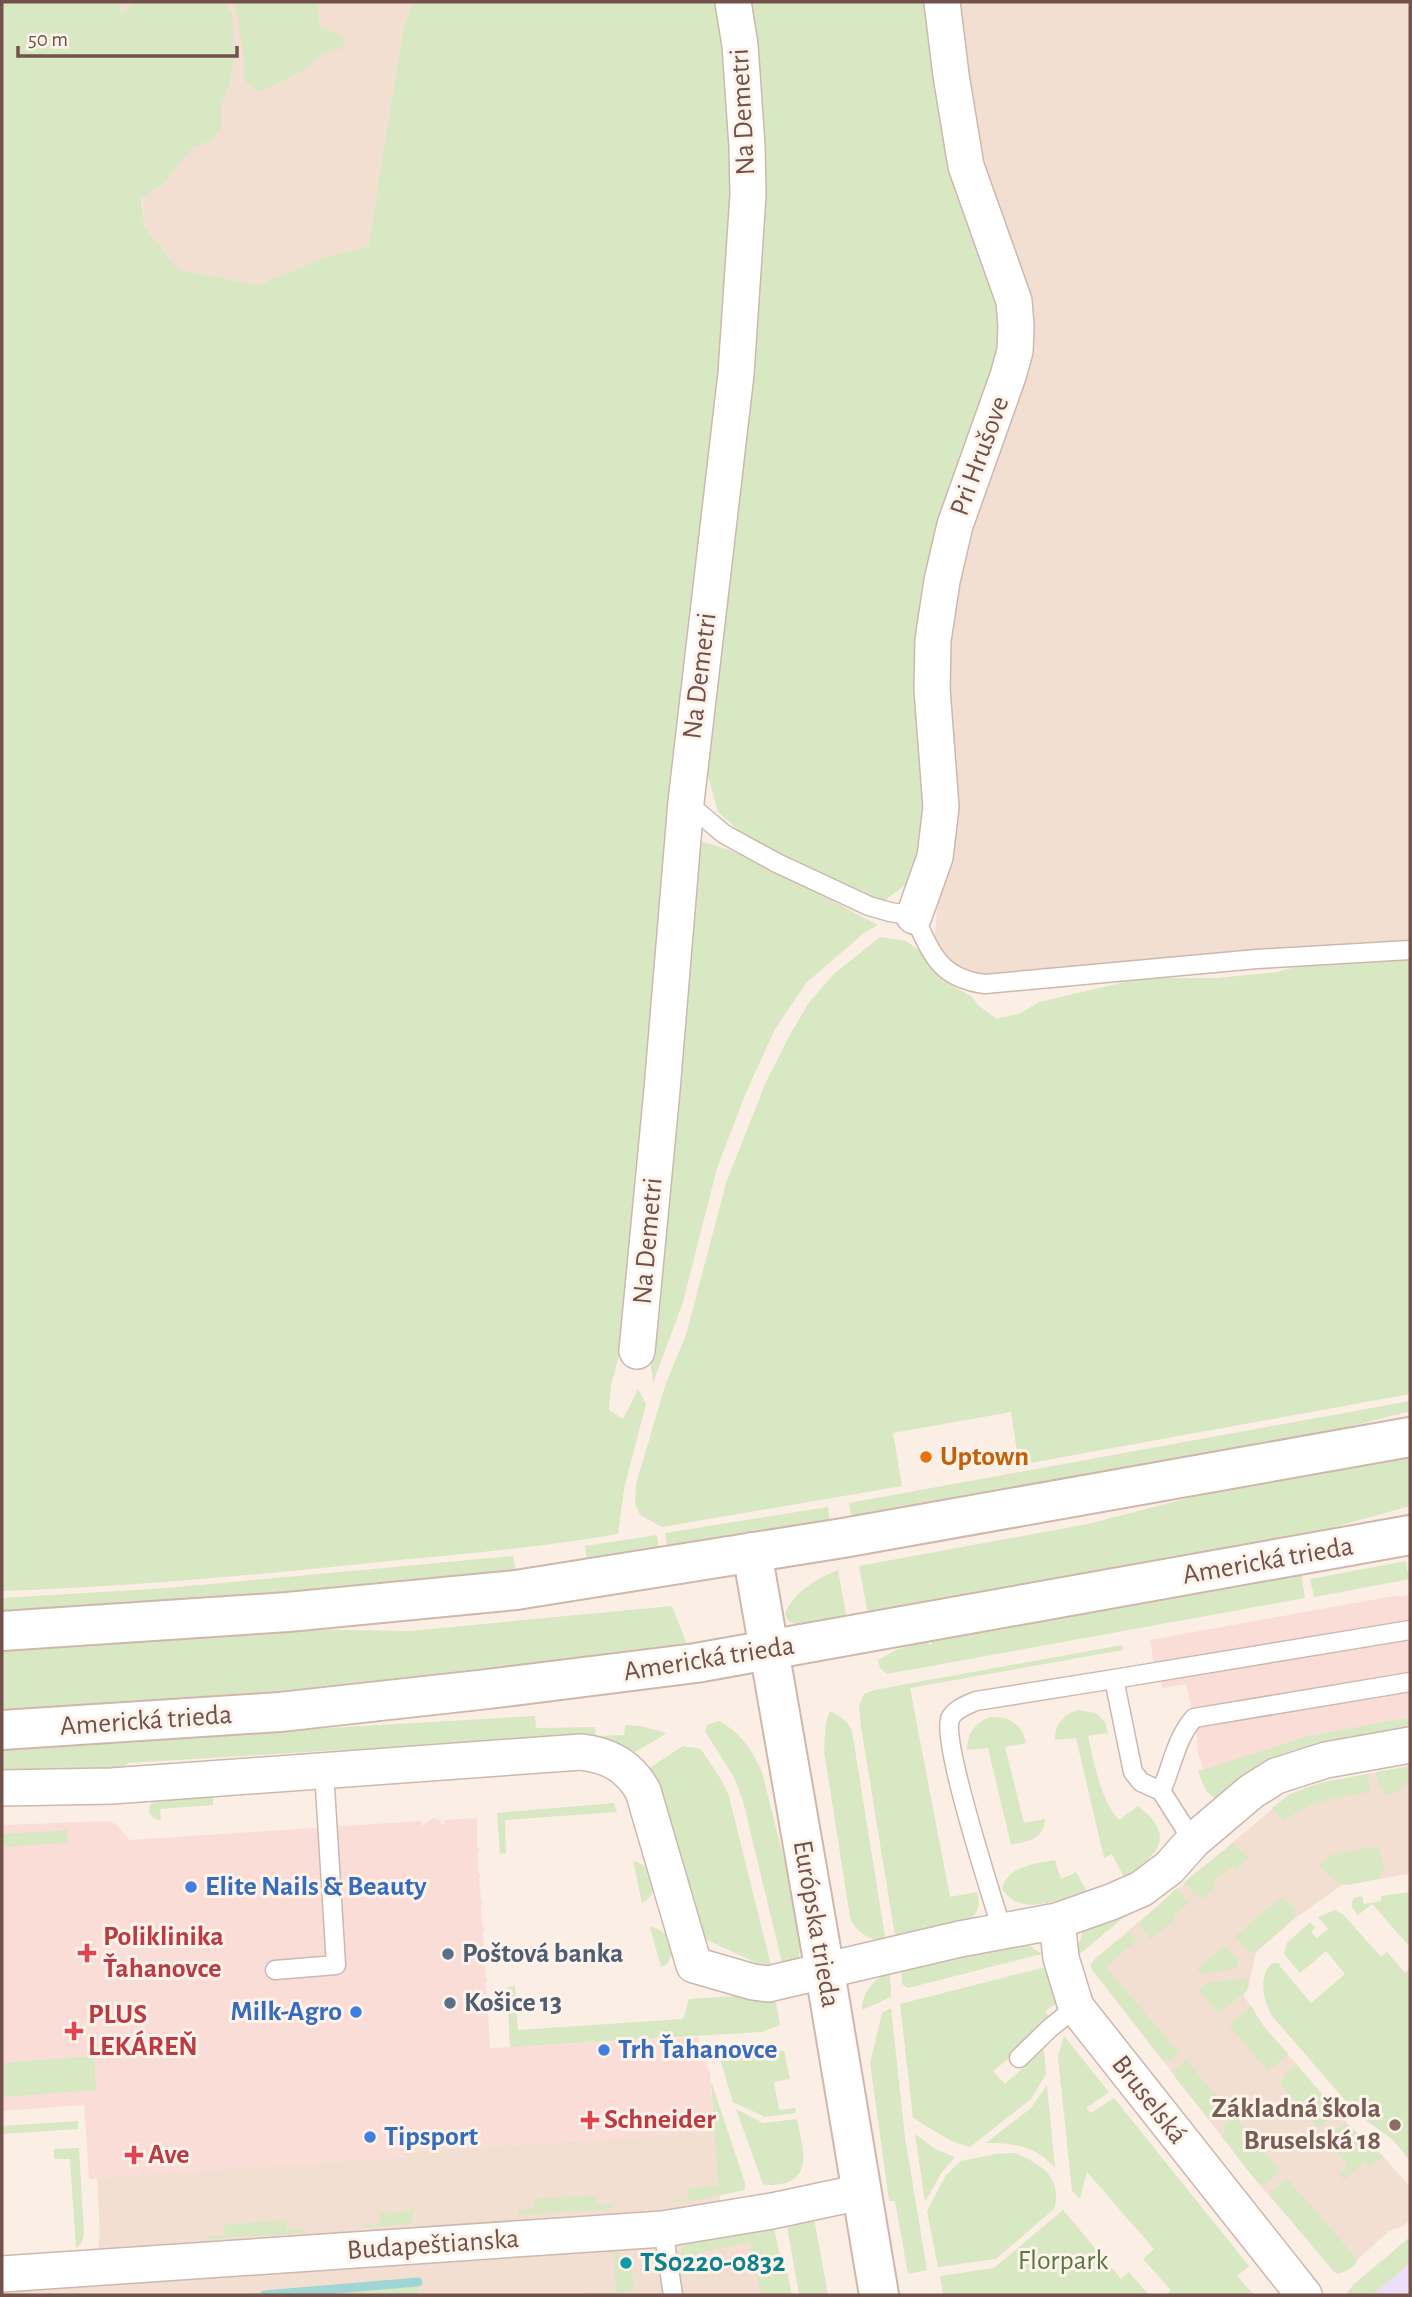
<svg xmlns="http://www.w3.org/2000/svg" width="1412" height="2297" viewBox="0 0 1412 2297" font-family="'Alegreya Sans',sans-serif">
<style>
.residential{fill:#f3dfd2}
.commercial{fill:#fbddd8}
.education{fill:#ebe0f7}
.green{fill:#d8e8c3}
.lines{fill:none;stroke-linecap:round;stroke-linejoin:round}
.stream{stroke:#a0d5d5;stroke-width:9}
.lane-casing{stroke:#ceb7ae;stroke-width:21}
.street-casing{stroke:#ceb7ae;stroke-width:38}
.secondary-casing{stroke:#d1b6ab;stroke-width:42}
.lane{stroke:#fff;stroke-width:18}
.street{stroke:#fff;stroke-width:35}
.secondary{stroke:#fff;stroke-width:38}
.food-dot{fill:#e8710a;stroke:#fef3ea;stroke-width:2.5}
.shop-dot{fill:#3f7fe0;stroke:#fef3ea;stroke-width:2.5}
.health-dot{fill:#e0444e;stroke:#fef3ea;stroke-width:2.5}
.service-dot{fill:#5c6f8a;stroke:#fef3ea;stroke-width:2.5}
.education-dot{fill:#8d6e63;stroke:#fef3ea;stroke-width:2.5}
.culture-dot{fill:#0f9aa8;stroke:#fef3ea;stroke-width:2.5}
.labels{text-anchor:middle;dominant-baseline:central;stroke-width:6;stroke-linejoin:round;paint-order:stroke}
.street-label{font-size:28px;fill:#72524a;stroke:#fef3ea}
.food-label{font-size:28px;font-weight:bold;fill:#c56008;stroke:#fef3ea;text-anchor:start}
.shop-label{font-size:28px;font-weight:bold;fill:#366cbe;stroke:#fef3ea;text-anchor:start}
.health-label{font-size:28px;font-weight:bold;fill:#be3a42;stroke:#fef3ea;text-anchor:start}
.service-label{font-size:28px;font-weight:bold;fill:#4e5e75;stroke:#fef3ea;text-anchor:start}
.education-label{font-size:28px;font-weight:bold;fill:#785e54;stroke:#fef3ea;text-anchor:end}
.park-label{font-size:28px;fill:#5b7842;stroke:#fef3ea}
.culture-label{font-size:28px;font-weight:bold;fill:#0d838f;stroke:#fef3ea;text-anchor:start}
</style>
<rect width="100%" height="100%" fill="#fbeee4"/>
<!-- residential -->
<path class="residential" d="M120 2H415L411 7 403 29 368 247 325 257 258 285 179 270 145 228Z
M942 2H1410V950L985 984 933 955 942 857Z
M1410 1766V1874L1342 1885 1293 1920 1256 1952 1248 1989 1243 1995 1266 2029 1349 2125 1383 2156 1410 2187V2219L1403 2226 1389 2231 1358 2259 1356 2263 1338 2274 1257 2182 1094 1972 1091 1964 1096 1958 1290 1794 1320 1783Z
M715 2131 718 2186 726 2232 773 2223 782 2270 788 2274 792 2295H2L97 2257 100 2234 97 2178 406 2156V2152L419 2151Z"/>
<!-- commercial -->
<path class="commercial" d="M1399 1595 1400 1597 1410 1595V1717L1308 1736 1204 1770 1198 1754 1197 1733 1186 1684 1163 1688 1153 1659 1150 1640Z
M433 1818 440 1820 441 1824H445L444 1820 477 1818V1847L480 1850 478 1853 479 1873 481 1876 479 1879 481 1900 483 1902 481 1905 482 1926 485 1928 483 1932 484 1951 487 1955 484 1957 486 1978 488 1980 486 1983 490 2048 698 2037 699 2053 710 2072 714 2131 419 2151 406 2152V2156L89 2179 84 2105 2 2111V1825L110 1821 117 1825 129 1840 421 1821 422 1826Z"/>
<!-- education -->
<path class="education" d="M1410 2258V2295H1364Z"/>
<!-- green -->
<path class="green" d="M2 2H122L120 4 121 14 135 2H224L232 13 234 54 229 86 221 105V128L212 140 193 147 163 183 141 199 145 228 179 270 258 285 325 257 368 247 403 29 411 7 415 2H722L734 141 721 367 629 1320 611 1385 609 1410 623 1419 638 1389 646 1404 624 1489 618 1534C539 1548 459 1554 380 1562 254 1575 128 1587 2 1591Z
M235 2H317L320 27 341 35 346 42 340 49 322 54 306 69 262 91 255 90 244 80V57Z
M746 2H929L931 64 955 169 1000 297 999 364 930 562 931 803 911 881 877 906 755 845 718 812 706 769Z
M700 841C768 859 817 895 878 925L864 933 806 983 775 1029 745 1095 717 1168 683 1302 653 1383 651 1366Z
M880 937 906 941 923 953 949 984 971 996 979 1006 997 1019 1021 1013 1039 1002 1130 981 1156 978H1217L1277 972 1314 962 1410 958V1394L1019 1465 1011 1412 893 1433 902 1486 662 1527 640 1515 635 1504 636 1484 665 1386 686 1335 726 1183 766 1082 792 1031 810 1001 835 973Z
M1410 1401V1411L1291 1442 852 1519 849 1503Z
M1410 1454V1506L1285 1541 868 1615 859 1566 1088 1524 1235 1486Z
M828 1507 830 1523 668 1551 665 1533Z
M657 1535 659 1552 587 1562 585 1546Z
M513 1556 516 1572 321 1592 2 1615V1598L167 1588Z
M1406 1561 1407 1571H1410V1579L1314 1597 1310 1579Z
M838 1570 847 1619 800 1626 788 1621 785 1613C795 1591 816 1579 838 1570Z
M1301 1573 1305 1598 887 1674 880 1668 878 1660 896 1650 927 1641 929 1644H932L931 1640 1001 1626 1003 1630 1005 1629V1626L1087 1611V1614H1090V1611L1232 1585 1233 1588 1241 1584Z
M672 1606 688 1647 213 1702 2 1713V1648L286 1629 409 1631Z
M1122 1645 1123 1650 910 1688 950 1897 977 1892C981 1906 978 1913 968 1922L896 1942 861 1727 859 1706 864 1694 874 1690Z
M1079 1710 1096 1713 1105 1722 1108 1733 1088 1736C1095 1765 1099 1797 1119 1820L1138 1806C1178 1836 1157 1857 1124 1877L1112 1854 1104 1858 1076 1738 1055 1740C1055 1723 1064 1714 1079 1710Z
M830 1711 846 1721 852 1731 886 1943C870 1940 855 1932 850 1917L824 1751 826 1722Z
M535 1716 536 1728 595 1727 596 1736 624 1735 625 1725 641 1726 667 1733 632 1754 353 1759 341 1750 128 1763 121 1772 2 1781V1747Z
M990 1717C1009 1716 1022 1724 1026 1743L1005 1747 1024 1823 1045 1819C1044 1840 1028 1841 1011 1845L988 1748 967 1750C967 1734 975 1722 990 1717Z
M1410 1717V1728C1357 1737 1295 1740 1249 1772 1240 1779 1228 1793 1218 1801L1206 1791 1198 1771 1308 1736Z
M719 1721C741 1733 752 1750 762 1772L793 1896 800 1945 799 1957 796 1962 783 1967 743 1801 735 1779 705 1731 707 1725Z
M683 1746 701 1749 722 1781 729 1796 771 1966 761 1965 707 1940 701 1934 648 1769Z
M1410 1766V1785L1401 1786V1791L1384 1795 1383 1789 1379 1790 1376 1772Z
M1368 1774 1370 1792C1339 1797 1309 1800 1284 1822L1272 1808 1290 1794 1320 1783Z
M213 1795V1805L160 1809 161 1821 153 1818 149 1812 150 1805 156 1800Z
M614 1803 617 1812 505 1820 506 1853 500 1854 497 1813Z
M67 1830 68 1843 2 1847V1834Z
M1233 1843 1249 1858 1236 1870 1232 1866 1212 1883 1216 1887 1202 1899 1199 1895 1196 1897 1184 1882Z
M1378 1846 1384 1870 1378 1879C1343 1885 1345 1892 1319 1865L1330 1855Z
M1055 1860 1061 1879 1076 1872 1087 1891C1060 1899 1019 1919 1002 1888 1009 1865 1035 1864 1055 1860Z
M633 1861C654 1865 663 1892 642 1903Z
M1177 1888 1189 1903 1174 1916 1175 1919 1151 1940 1142 1929 1140 1922Z
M1410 1892V1947L1372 1904 1358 1915 1352 1907V1901L1354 1898 1362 1896 1364 1904 1381 1901V1896Z
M1148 1897 1081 1953 1076 1952 1083 1931 1088 1925Z
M1281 1897 1295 1908V1917L1256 1952H1248L1235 1936Z
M1335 1910 1343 1914 1381 1957 1387 1952 1405 1973 1410 1969V2161L1392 2139 1357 2114 1272 2016C1263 2000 1258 1977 1272 1963H1280L1279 1965 1311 2003 1345 1974 1326 1951 1300 1973 1284 1954 1287 1943 1310 1922 1315 1928 1311 1932 1317 1938 1328 1929 1318 1917Z
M650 1927C666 1930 670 1938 673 1953L667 1964 661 1967Z
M1129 1932 1138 1940 1106 1967 1179 2053 1169 2061 1161 2058 1091 1968V1964L1096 1958Z
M1027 1944 1042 1954 908 1988 902 1984 901 1967Z
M1223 1946 1237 1957 1238 1965 1235 1968 1203 1975 1197 1969Z
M1050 1966 1065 1998 1045 2011 1050 2019 1014 2054 993 2071 1005 2084 1044 2049 1046 2074 1031 2099 970 2147 951 2141 913 2118 900 2004Z
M890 1971 891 1997 862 2010C862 1992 874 1979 890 1971Z
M1245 1978 1248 1980 1247 1991 1219 2013 1198 1990 1206 1983Z
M515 1986 518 2030 683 2019 689 1999 763 1994 775 1998 780 2025 762 2032 510 2047 507 1987Z
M1251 2005 1260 2022 1288 2054 1268 2071 1229 2026Z
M891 2008 905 2137 927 2270 908 2274 895 2201H889L870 2063 882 2013Z
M1064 2036 1109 2092 1086 2108 1091 2113 1114 2098 1249 2266 1237 2276 1254 2295H1166L1171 2290 1143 2259 1154 2249 1087 2172 1080 2199 1072 2191 1059 2067 1058 2056Z
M763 2046 784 2051 790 2079 774 2082 779 2110 795 2108 796 2113 765 2117 733 2102 717 2049Z
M94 2056 96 2090 2 2097V2063Z
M1186 2060 1229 2110 1220 2118 1211 2120 1207 2117 1174 2076 1175 2068Z
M1296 2064 1335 2110 1334 2116 1318 2128 1279 2083 1285 2078 1283 2076Z
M711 2081 745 2183V2190L694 2201 673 2202 672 2200 688 2199 687 2188 718 2186Z
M1047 2085 1055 2168C1037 2146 1013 2143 986 2143L1031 2108Z
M736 2109 763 2123 797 2119C801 2141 814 2174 785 2183 778 2185 770 2186 763 2184Z
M1234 2116 1281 2171 1266 2184H1261L1257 2182 1223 2138 1225 2123Z
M78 2121V2129L2 2134V2126Z
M1345 2123 1383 2156 1370 2168 1364 2162 1344 2180 1339 2174 1348 2165 1328 2141 1334 2136 1332 2132Z
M915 2134 937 2150 955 2157 942 2172 925 2202Z
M79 2148 84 2233 82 2242 76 2249 70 2159H54V2149Z
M1014 2153C1039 2162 1064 2178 1054 2209L996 2259 938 2267 927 2211 946 2175 961 2161 996 2154Z
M1287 2178 1357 2259C1356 2267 1346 2271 1338 2274L1334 2272 1271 2197 1270 2193Z
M595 2195 596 2205 612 2204V2209L518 2215V2210L534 2209V2199Z
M410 2207H414L411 2224 364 2228 363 2225 380 2224 379 2214 410 2211Z
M1063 2210 1121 2279 1129 2272 1149 2295H943L940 2276 994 2268Z
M814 2218 828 2295H799L786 2220Z
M287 2220V2230L304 2229V2233L208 2239V2236L225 2235 224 2225Z
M773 2223 780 2256 754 2260 750 2242 697 2253 700 2273 683 2275 679 2253 687 2242Z
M1410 2237V2263L1372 2295H1345L1354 2284Z
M614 2252H620L621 2268H631L634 2290 623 2291V2295H559L616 2292Z
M786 2271 792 2295H761L757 2275Z
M418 2280 419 2295H236L404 2281Z"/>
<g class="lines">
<!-- stream -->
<path class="stream" d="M264 2295 418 2282"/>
<defs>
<path id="lane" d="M686 802 724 834 777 863 869 906 890 912 914 916C932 954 939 978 985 984L1257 959 1410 950
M1161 1791 1141 1782 1133 1772 1114 1679 1410 1630
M1193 1841 1161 1791C1172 1767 1176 1738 1194 1718L1410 1682
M1002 1930C992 1897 942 1744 950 1719 954 1709 967 1705 976 1701L1114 1679
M275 1970 336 1965 324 1771
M1019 2058 1050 2028 1076 2007
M663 2229 673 2295"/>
<path id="street" d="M914 916 935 857 941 807 932 689 933 640 942 581 955 525 1008 376 1015 351 1016 326 1014 301 966 166 951 75 942 2
M637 1351 662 1090 686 802 736 374 748 195 747 146 740 45 733 2
M2 1788 112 1786 581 1752C609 1755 629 1766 643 1791L694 1965 753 1982 768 1984 960 1939 1057 1921 1111 1902 1141 1889 1169 1868 1193 1841 1252 1791 1276 1776 1326 1760 1410 1745
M1057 1921 1061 1958 1076 2007 1304 2295
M2 2274 663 2229 772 2211 861 2192"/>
<path id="secondary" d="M752 1552 825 1972 879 2295
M2 1631 288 1612 516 1590 843 1538 1410 1437
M2 1730 280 1712 488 1689 696 1663 1410 1535"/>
</defs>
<!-- lane casing -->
<use href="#lane" class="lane-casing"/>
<!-- street casing -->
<use href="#street" class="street-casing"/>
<!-- secondary casing -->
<use href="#secondary" class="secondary-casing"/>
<!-- lane -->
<use href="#lane" class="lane"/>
<!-- street -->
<use href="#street" class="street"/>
<!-- secondary -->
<use href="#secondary" class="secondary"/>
</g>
<!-- markers -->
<circle class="food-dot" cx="926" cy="1457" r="7"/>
<g class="shop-dot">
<circle cx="191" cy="1887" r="7"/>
<circle cx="356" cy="2012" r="7"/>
<circle cx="604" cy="2050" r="7"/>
<circle cx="370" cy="2137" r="7"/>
</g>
<g class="health-dot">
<path d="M83.5 1942.5h7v7h7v7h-7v7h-7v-7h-7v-7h7z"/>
<path d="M70.5 2020.5h7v7h7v7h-7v7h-7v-7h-7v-7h7z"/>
<path d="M586.5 2109.5h7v7h7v7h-7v7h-7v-7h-7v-7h7z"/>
<path d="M130.5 2144.5h7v7h7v7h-7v7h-7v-7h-7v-7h7z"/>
</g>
<g class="service-dot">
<circle cx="448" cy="1954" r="7"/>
<circle cx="450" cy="2003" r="7"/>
</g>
<circle class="education-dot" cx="1395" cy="2125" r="7"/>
<circle class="culture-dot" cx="626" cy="2263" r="7"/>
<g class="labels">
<!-- street labels -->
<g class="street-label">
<text transform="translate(743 112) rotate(-93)">Na Demetri</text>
<text transform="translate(980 456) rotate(-70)">Pri Hrušove</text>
<text transform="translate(700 676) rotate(-83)">Na Demetri</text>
<text transform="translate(648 1241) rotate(-85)">Na Demetri</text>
<text transform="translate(1268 1561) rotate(-10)">Americká trieda</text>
<text transform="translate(709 1659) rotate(-9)">Americká trieda</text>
<text transform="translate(146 1721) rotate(-4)">Americká trieda</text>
<text transform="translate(816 1924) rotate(80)">Európska trieda</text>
<text transform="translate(1149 2100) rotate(52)">Bruselská</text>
<text transform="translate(433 2245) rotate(-4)">Budapeštianska</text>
</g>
<!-- food labels -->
<g class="food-label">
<text x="940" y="1457">Uptown</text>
</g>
<!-- shop labels -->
<g class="shop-label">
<text x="205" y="1887">Elite Nails &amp; Beauty</text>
<text x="342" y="2012" text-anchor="end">Milk-Agro</text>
<text x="618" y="2050">Trh Ťahanovce</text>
<text x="384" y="2137">Tipsport</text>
</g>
<!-- health labels -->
<g class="health-label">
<text x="103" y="1937">Poliklinika<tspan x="103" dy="32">Ťahanovce</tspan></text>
<text x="88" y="2015">PLUS<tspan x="88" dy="32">LEKÁREŇ</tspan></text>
<text x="604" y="2120">Schneider</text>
<text x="148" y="2155">Ave</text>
</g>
<!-- service labels -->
<g class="service-label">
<text x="462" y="1954">Poštová banka</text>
<text x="464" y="2003">Košice 13</text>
</g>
<!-- education labels -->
<g class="education-label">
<text x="1381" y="2109">Základná škola<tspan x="1381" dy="32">Bruselská 18</tspan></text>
</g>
<!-- park labels -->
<g class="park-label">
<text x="1063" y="2261">Florpark</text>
</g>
<!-- culture labels -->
<g class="culture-label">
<text x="640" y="2263">TS0220-0832</text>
</g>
</g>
<!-- border -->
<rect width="1412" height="2297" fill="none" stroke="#72524a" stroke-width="7"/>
<!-- scale -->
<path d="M18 46v10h219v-10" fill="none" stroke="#72524a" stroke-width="3.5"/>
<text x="28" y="46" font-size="21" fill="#72524a" stroke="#fef3ea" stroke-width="5" paint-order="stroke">50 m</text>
</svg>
